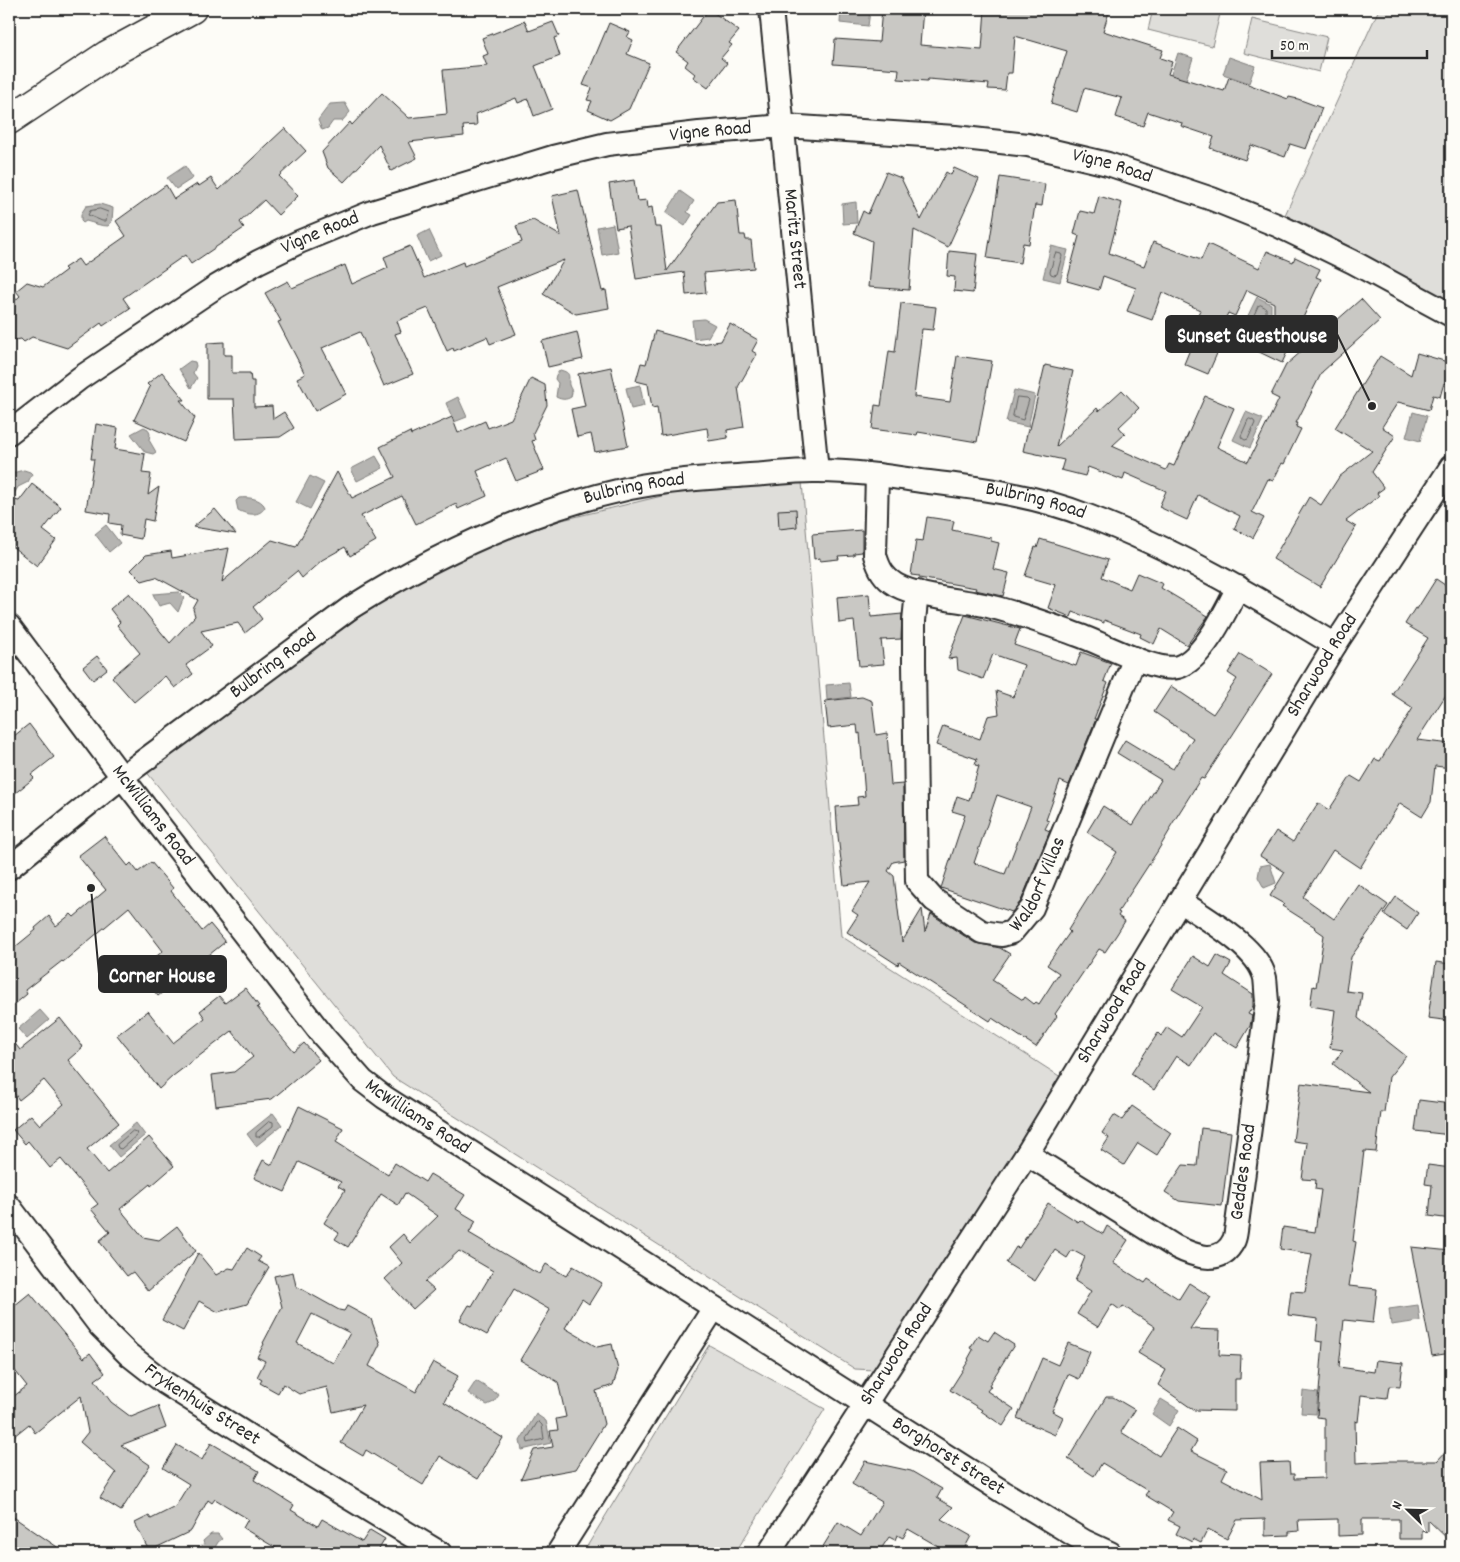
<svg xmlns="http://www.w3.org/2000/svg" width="1460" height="1562" viewBox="0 0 1460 1562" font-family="Dekko,sans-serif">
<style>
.green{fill:#dfdeda;stroke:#858482}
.water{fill:#b5b4b1;stroke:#7e7d7b}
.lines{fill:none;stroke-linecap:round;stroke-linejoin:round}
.shore{stroke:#626261;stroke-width:1}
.building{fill:#c9c8c4;stroke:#2b2b2b;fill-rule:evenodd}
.minor-casing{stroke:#2b2b2b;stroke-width:26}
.major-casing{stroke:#2b2b2b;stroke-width:31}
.minor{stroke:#fdfcf7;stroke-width:22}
.major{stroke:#fdfcf7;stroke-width:28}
.labels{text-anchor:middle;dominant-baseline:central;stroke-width:5;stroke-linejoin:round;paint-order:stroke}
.street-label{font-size:20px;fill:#2b2b2b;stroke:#fdfcf7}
.leader{fill:none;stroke:#2b2b2b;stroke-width:2}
.callout-dot{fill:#2b2b2b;stroke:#fdfcf7;stroke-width:2}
.callout{fill:#2b2b2b;stroke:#2b2b2b;stroke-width:2}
.callout-label{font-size:21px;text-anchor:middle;font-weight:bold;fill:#fff}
</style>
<rect width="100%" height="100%" fill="#fdfcf7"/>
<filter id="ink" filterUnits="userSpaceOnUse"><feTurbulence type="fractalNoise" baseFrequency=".02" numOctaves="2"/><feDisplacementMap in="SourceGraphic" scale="10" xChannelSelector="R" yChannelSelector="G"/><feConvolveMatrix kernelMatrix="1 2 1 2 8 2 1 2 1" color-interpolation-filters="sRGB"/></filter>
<g filter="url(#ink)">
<!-- green -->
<path class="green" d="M1153 9H1200L1220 14 1212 46 1148 30Z
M1379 9H1451V304C1397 272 1342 240 1285 215Z
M1252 19 1327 37 1319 72 1244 53Z
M802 482 841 936 1067 1081 875 1370 855 1369 393 1077 145 770 372 608 423 578 492 544 562 520 695 488Z
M709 1345 825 1409 735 1553H583Z"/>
<!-- water -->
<path class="water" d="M841 9 870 11 868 26 840 23Z
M1178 53 1193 58 1183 89 1168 83Z
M1229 57 1255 66 1249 83 1223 74Z
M345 103 350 112 342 121H333L328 128 322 130 318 120 330 104Z
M185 166 193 178 176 189 167 178Z
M680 191 694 201 687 212 692 215 685 226 666 213Z
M856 202 857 223 843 224 842 204Z
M100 204 113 208 112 221 108 226C100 226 94 223 86 221L83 223 81 221V214L86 206Z
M613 224 618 252 602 255 597 227Z
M429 230 441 255 428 261 417 236Z
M1051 246 1068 250 1060 282 1043 278Z
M1257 297 1271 304V316L1261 339 1241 330Z
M704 319 715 325 708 337 694 339 692 320Z
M190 361 195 362 196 366 193 373 197 378 191 388 179 369Z
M560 370C572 373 568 376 569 385 570 388 572 390 572 392L571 397C566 400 562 400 556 397L558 383 555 379 556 375Z
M640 385 644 406 631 409 626 388Z
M1014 390 1035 395 1028 427 1006 422Z
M458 397 467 417 454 422 446 403Z
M1246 412 1263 419 1250 448 1233 440Z
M1413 412 1427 416 1420 441 1406 437Z
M144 427 148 429 150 434 149 440 156 452 153 454 145 452 131 434Z
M376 456 383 468 357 481 351 469Z
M24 470 30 472 32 474 28 482 18 487 14 494 9 493V476L16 472Z
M310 476 324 483 310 509 296 502Z
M239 498C248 497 261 498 265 507 260 517 247 515 238 510L236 501Z
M106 525 120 543 109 552 95 534Z
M179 592 184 597 178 612 170 603 159 606 153 594Z
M849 683 851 697 827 700 826 685Z
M1270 864 1276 883 1264 888 1258 877 1260 866Z
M40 1010 49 1020 27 1039 18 1029Z
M273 1113 282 1125 256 1146 247 1134Z
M136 1123 145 1135 119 1157 109 1145Z
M1418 1305 1420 1321 1391 1325 1389 1309Z
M476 1381 499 1395 494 1402 487 1405 468 1393Z
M1303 1391 1318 1393 1316 1414 1301 1413Z
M1161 1399 1179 1410 1169 1426 1152 1414Z
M536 1414 546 1421 551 1443 522 1450 520 1441Z
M211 1534H218L222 1539 218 1542 212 1553H197L196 1551 204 1544 203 1541Z"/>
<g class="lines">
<!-- shore -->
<path class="shore" d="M100 209 108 212 106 221H102L88 215 90 211Z
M1057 253 1061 254 1062 256 1057 274 1054 275 1051 274 1050 272 1055 254Z
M1261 305 1266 308V315L1259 330 1257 331 1250 328 1249 326 1258 306Z
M1017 397 1027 398 1029 400 1023 420 1013 417Z
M1250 419 1254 421 1255 423 1248 439 1245 440 1242 438 1241 436 1248 420Z
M270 1121 273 1122V1126L259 1137H256V1133Z
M133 1131 136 1132 137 1135 121 1149 118 1148 117 1145Z
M539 1422 542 1425 544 1439 528 1443 527 1439 537 1423Z"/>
</g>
<!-- building -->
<path class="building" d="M709 9 739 31 729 43 732 45 721 58 727 63 708 88 693 77 695 74 685 66 688 61 676 52Z
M882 9H923L920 45 982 50 985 9H1110L1103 31 1163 50 1160 58 1172 62 1168 74 1224 91 1229 77 1288 99 1289 97 1298 99 1322 108 1306 149 1290 144 1285 157 1251 145 1245 160 1210 148 1214 137 1181 126 1182 123 1148 112 1143 126 1116 117 1122 98 1084 88 1077 112 1051 104 1067 51 1015 36 1012 73H1007L1005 90 988 89 989 84 928 79 927 81 898 79 899 69 833 64 835 39 879 42Z
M525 21 529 31 553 22 559 36 554 38 560 56 535 66 552 109 534 116 528 99 518 103 516 98 476 114 477 125 463 126 464 136 409 142 417 158 391 171 379 145 344 182 328 168 322 152 350 122 352 125 382 93 409 118 447 114 443 70 487 66 483 56 488 54 482 38Z
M609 23 630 32 627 37 633 40 627 54 649 63 629 109 610 120 588 110 592 101 587 100 592 88 583 85Z
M285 128 306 151 279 176 298 196 278 215 264 200 240 222 244 228 191 264 185 255 123 298 130 308 103 326 101 323 67 348 32 337 24 342 21 339 9 341V306L20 296 16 291 27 282 43 287 66 270 64 268 78 259 83 266 126 236 116 221 166 185 174 199 197 184 199 186 211 178 219 190Z
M954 168 979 179 948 247 914 230 909 290 868 287 872 241 854 233 863 211 868 214 886 172 901 178 921 220 946 172 951 175Z
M1000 177 1045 184 1042 206 1035 205 1029 244 1023 243 1020 263 987 258Z
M634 180 637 201 647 200 648 208 652 207 655 227H661L667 271 717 202 736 200 740 235H745L746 240H751L754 268 704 273 706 293 686 295 684 272 636 279 628 226 616 228 609 184Z
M578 190 602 291 606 290 609 308 576 314 543 294 564 260 497 287 516 334 490 344 487 337 454 351 453 348 447 351 428 308 397 321 401 332 395 334 413 374 384 386 360 332 322 348 346 394 315 411 297 378 305 374 278 322 281 321 265 293 288 281 292 288 345 265 352 284 388 268 384 257 410 246 424 278 463 262 464 266 522 242 516 226 533 220 561 236 552 196Z
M1099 196 1122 203 1109 253 1144 266 1153 242 1201 260 1208 244 1259 268 1267 251 1293 262 1295 257 1320 269 1316 277 1321 279 1282 363 1257 351 1274 316V303L1247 290 1235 316 1228 313 1212 346 1219 349 1208 374 1184 364 1195 337 1189 334 1200 310 1162 292 1152 320 1127 311 1136 288 1103 276 1099 290 1067 281 1079 236 1074 234 1080 211 1094 214Z
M949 251 977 254 973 293 954 291 955 277 947 276Z
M1361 299 1380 320 1322 372 1296 423H1298L1296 427 1301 429 1284 464 1282 463 1273 481 1268 479 1252 512 1264 518 1253 538 1234 529 1240 516 1198 495 1187 520 1159 507 1166 491 1125 473 1123 480 1088 467 1085 476 1061 470 1064 460 1023 451 1028 429H1030L1045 365 1073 371 1056 447 1097 408 1099 411 1122 390 1139 408 1119 427 1125 434 1112 446 1166 470 1169 464 1174 466 1205 396 1234 408 1217 447 1248 462 1279 399 1271 395 1286 365Z
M901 303 936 307 933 330 922 329 914 397 950 402 957 356 992 361 977 442 918 432 917 435 872 429 875 405 881 406 889 351 895 352Z
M730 324 758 340 752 351 757 354 738 387 744 427 727 430 728 438 709 441 707 428 661 436 657 407 652 408 648 384 636 381 641 363 646 364 655 331 701 344 721 341Z
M577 332 583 359 548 367 542 341Z
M224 342V355H232V373H250L251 381H254V407L272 406 273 419 284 412 294 428 280 437 236 439 234 399H207V343Z
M1417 353 1451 363V385L1444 383 1440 397 1433 395 1429 410 1398 402 1382 427 1395 436 1372 472 1384 488 1377 493 1379 496 1346 521 1356 527 1320 587 1273 559 1309 497 1321 505 1339 477 1372 451 1335 428 1380 356 1411 375Z
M611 367 628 446 595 452 591 434 577 437 571 409 585 406 578 374Z
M162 372 185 400H180L195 418 184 442 134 420 150 387 147 384Z
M531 378 545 385 547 405 533 433 535 440 532 441 544 470 516 481 506 458 477 471 487 496 458 509 456 504 416 524 402 496 361 516 376 541 350 556 345 547 322 560 302 578 297 571 253 607 262 619 245 633 238 623 201 631 212 646 186 665 193 674 175 688 165 676 134 702 112 677 140 653 117 625 120 622 110 609 129 593 170 643 195 616 193 609 198 600 156 577 142 581 131 570 146 555 171 551 172 558 229 548 222 582 272 540 296 547 337 472 352 498 395 477 380 447 410 432 411 435 452 417 458 433 485 421 488 428 511 419Z
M96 424 118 428 115 449 145 454 142 473 151 474 148 495 159 487 153 521 144 519 141 539 120 535 121 525 109 523 110 514 86 510 94 459H91Z
M32 484 61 507 43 530 56 540 37 566 9 544V499L19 501Z
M215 509 236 534 193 527Z
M796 509 797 527 779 529 778 510Z
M927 517 954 521 952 530 991 538V541L999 543 993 569 1009 573 1003 596 975 590 976 588 919 578V576L911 575 916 540 923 541Z
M862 530V552L854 553V555L838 556 839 559 820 561V558L814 559 812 534Z
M1040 539 1108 560 1102 577 1130 589 1137 573 1163 584 1161 588 1208 616 1187 645 1161 629 1154 644 1140 637 1141 634 1104 620V623L1073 612 1071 617 1048 608 1056 585 1025 576 1035 547 1037 548Z
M1436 579 1451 589V687L1417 740 1451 744V768L1435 766 1431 802 1422 817 1400 803 1360 868 1333 850 1303 897 1334 919 1358 884 1388 905 1351 957 1346 991 1362 993 1358 1018 1406 1056 1389 1077 1384 1112H1381L1376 1152 1364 1151 1353 1241 1356 1242 1349 1286 1377 1289 1373 1323 1344 1320 1339 1367 1374 1372 1376 1360 1403 1363 1400 1387 1389 1386 1387 1398 1361 1395 1358 1422 1355 1421 1356 1463 1387 1461H1437L1451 1446V1542L1428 1520V1532L1422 1530V1539H1399V1519H1362V1535L1338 1536V1519L1298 1520 1299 1531 1289 1532V1535L1265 1536V1519L1237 1520 1227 1539 1208 1529 1201 1543 1193 1539 1192 1542 1176 1534 1180 1526 1168 1520 1173 1512 1145 1495 1148 1491 1102 1463 1094 1476 1068 1459 1106 1397H1113L1135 1410 1121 1432 1159 1456 1177 1428 1197 1441 1191 1451 1227 1469 1222 1479 1262 1500 1260 1463 1289 1462 1290 1474H1294V1479L1325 1478V1418L1317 1417 1323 1342 1316 1341 1318 1319 1288 1315 1291 1291 1305 1292 1312 1254 1280 1249 1283 1227 1315 1232 1321 1190 1315 1189 1316 1180 1302 1179 1307 1143 1293 1141 1301 1083 1369 1092 1333 1064 1343 1050 1330 1048 1335 1010 1310 1006 1313 986 1316 987 1324 935 1314 928 1315 927 1282 906 1284 904 1270 896 1285 872 1260 856 1276 831 1293 842 1318 803 1329 810 1351 776 1361 782 1375 759 1380 761 1413 708 1392 694 1428 638 1405 624 1415 608 1417 609Z
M869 594 871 617 902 614 901 639 881 640 884 664 859 666 854 621 839 623 837 597Z
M965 615 1020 629 1014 645 1076 666 1081 652 1111 663 1104 681 1108 683 1094 719H1096L1069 785 1060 781 1046 820 1049 821 1045 829 1050 831 1021 901 1012 912 941 888 965 815 952 811 957 796 969 800 979 766 975 765 977 759 936 745 943 726 980 739 988 716 999 714 996 691 1013 697 1024 665 993 654 983 679 958 670 957 658 948 659ZM997 795 1031 807 1005 874 974 863Z
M1240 654 1272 674 1204 779 1201 778 1169 829 1170 830 1157 852 1118 912 1120 913 1118 916 1125 921 1117 934 1105 952 1099 949 1055 1014 1057 1016 1036 1047 992 1018 990 1021 899 962 898 965 847 932 858 915 852 911 870 882 844 885 838 836 836 807 858 805 857 797 865 796 860 733 858 734 857 725 828 728 825 701 862 697 872 701 876 735 887 733 891 785 903 784 904 860 893 862 888 871 894 876 902 942 922 909 925 932 931 914 975 943 1000 948 1010 954 992 980 1023 1000 1025 997 1034 1004 1036 1002 1039 1004 1059 973 1047 965 1070 932 1068 930 1117 852 1087 832 1103 806 1133 825 1161 780 1117 753 1125 740 1173 769 1193 738 1154 712 1171 686 1213 714 1237 679 1228 673Z
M97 656 107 669 93 680 83 667Z
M29 724 54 757 31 775 34 778 9 798V740Z
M104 836 128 866 131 863 138 872 151 862 173 888 171 891 202 931 210 924 225 942 158 996 138 971 163 951 129 907 63 962 62 961 25 990 27 994 9 1009V952L36 930 35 928 49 916 56 926 71 914 74 917 106 890 78 856Z
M1396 897 1418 913 1407 930 1384 914Z
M1217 955 1231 963 1224 975 1253 994V1006L1248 1014 1252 1016 1250 1026 1237 1048 1213 1033 1191 1065 1176 1056 1154 1090 1131 1074 1158 1033 1161 1036 1167 1027 1182 1037 1202 1007 1172 989 1193 956 1210 967Z
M1436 962 1451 964V1021L1428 1018Z
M245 988 259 1006 257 1007 294 1052 304 1043 319 1060 272 1099 216 1106 212 1075 234 1072 253 1057 232 1031 173 1076 159 1089 117 1035 148 1011 173 1043 205 1018 200 1011 219 996 225 1003Z
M60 1018 83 1047 68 1060 119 1123 87 1149 107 1173 149 1137 174 1166 151 1186 150 1184 120 1209 143 1237 159 1240 177 1226 196 1251 148 1291 133 1272 127 1276 99 1241 110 1232 91 1209 98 1204 61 1159 50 1168 28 1141 25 1144 13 1130 31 1115 40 1125 64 1104 44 1080 19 1100 9 1086V1036L20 1050Z
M1419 1100 1451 1104V1135L1415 1131Z
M299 1106 343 1128 336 1142 388 1175 395 1163 425 1182 430 1174 465 1195 456 1209 476 1221 469 1233 535 1272 540 1274 546 1264 566 1276 573 1266 602 1283 589 1304 582 1299 565 1328 597 1347 612 1344 618 1370 613 1385 596 1391 604 1424 576 1469 521 1479 534 1450 553 1447 550 1431 558 1430 556 1419 566 1417 558 1382 520 1360 550 1310 514 1289 487 1335 460 1320 469 1305 472 1306 493 1271 459 1251 425 1282 434 1290 413 1309 385 1279 402 1263 389 1247 403 1234 410 1243 438 1216 405 1193 398 1205 381 1194 348 1247 335 1239 339 1233 324 1223 345 1190 338 1186 341 1182 299 1162 285 1192 254 1178 263 1160 272 1165Z
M1132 1106 1171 1133 1157 1155 1138 1143 1124 1165 1101 1150 1109 1138 1102 1133 1114 1115 1122 1120Z
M1201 1128 1231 1132 1222 1206 1179 1201 1165 1192 1183 1165 1197 1166Z
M1428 1165 1451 1168V1219L1429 1216 1432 1185 1425 1184Z
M1048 1203 1078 1222 1080 1220 1103 1234 1107 1226 1128 1240 1113 1263 1145 1283 1148 1279 1179 1299 1189 1283 1211 1297 1190 1329 1220 1330 1219 1355 1241 1356 1240 1379H1235V1411L1194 1410 1158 1385 1166 1370 1138 1353 1155 1327 1123 1306 1120 1310 1112 1304 1098 1327 1077 1314 1091 1291 1075 1281 1085 1257 1072 1250 1067 1258 1055 1250 1035 1281 1006 1263 1016 1247 1019 1248Z
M1411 1247 1451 1251V1353L1432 1356Z
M247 1248 261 1257 258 1261 269 1267 247 1304 218 1312 199 1301 183 1331 162 1320 198 1253 216 1275 229 1268 234 1269Z
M293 1272 296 1286 339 1310 344 1311 347 1306 371 1319 380 1344 369 1366 416 1392 433 1362 458 1376 444 1402 503 1438 478 1479 440 1456 423 1485 366 1450 363 1456 341 1443 363 1405 333 1412 327 1387 299 1394 283 1384 278 1393 260 1383 262 1380 257 1377 265 1361 257 1357 264 1344 263 1343 282 1307 274 1276ZM312 1314 350 1333 333 1363 297 1343Z
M30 1293 84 1358 90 1353 105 1373 95 1380 111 1402 131 1417 158 1406 166 1428 121 1445 150 1465 121 1511 100 1498 116 1473 80 1442 88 1432 81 1396 35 1433 29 1424 9 1440V1400L27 1386 9 1363V1310Z
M994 1332 1014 1345 989 1385 991 1386 987 1391 1014 1409 1003 1426 981 1411 982 1410 950 1390 969 1360 968 1359 973 1350 970 1348 978 1335 988 1341Z
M1068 1343 1090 1352 1079 1379 1068 1374 1052 1411 1063 1417 1055 1435 1017 1418 1042 1358 1058 1365Z
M211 1443 259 1471 254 1480 294 1505 291 1510 318 1526 322 1519 362 1542 370 1530 385 1539 378 1551 382 1553H284L243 1528 248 1519 215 1499 212 1503 208 1500 191 1531 149 1551 135 1523 149 1516 151 1519 175 1507 189 1484 163 1468 177 1445 202 1460Z
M865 1461 911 1471 942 1489 937 1498 953 1507 941 1519 971 1536 962 1553H939L941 1548 908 1529 903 1538 897 1535 895 1540 889 1537 881 1549 888 1553H819L838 1522 861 1536 882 1502 852 1484Z
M9 1514 66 1553H9Z"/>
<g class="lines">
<defs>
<g id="minor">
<path id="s1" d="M771 9 817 471"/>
<path id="s2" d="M9 433 80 378 214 288 258 262 299 242 372 212 553 157 607 144 699 133 784 126 955 137 1028 145 1108 164 1212 199 1279 226 1353 262 1451 315"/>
<path d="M877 475 875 555C879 569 884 578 896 585 920 598 965 600 992 607 1021 614 1050 625 1078 635 1102 643 1156 673 1178 667 1203 660 1227 609 1238 587"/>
<path id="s3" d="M917 592 914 621V663L917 881 934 900 982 932 1002 935 1012 932 1032 908 1135 658"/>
<path id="s4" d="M9 626 122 777 324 1037 363 1081 384 1097 1003 1492 1084 1541 1110 1553"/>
<path id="s5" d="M9 868 122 777 350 608C436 554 530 510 630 488 669 480 710 478 750 475 773 474 796 470 819 471 856 471 892 477 929 482 982 488 1037 496 1088 516 1175 549 1256 597 1335 645"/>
<path id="s6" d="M1027 1154 1174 1246C1194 1256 1221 1267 1234 1240 1236 1235 1236 1229 1237 1224L1267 1001C1266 993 1266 985 1265 978 1258 947 1205 918 1180 901"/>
<path id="s7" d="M9 1206 100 1326 128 1354 165 1383 306 1472 440 1553"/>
<path d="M558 1553 714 1308"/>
<path id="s8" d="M769 1553 1027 1154 1335 645 1451 467"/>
</g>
<path id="major" d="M9 120 107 55 192 9"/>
</defs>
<!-- minor casing -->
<use href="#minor" class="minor-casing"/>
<!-- major casing -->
<use href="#major" class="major-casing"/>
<!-- minor -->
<use href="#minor" class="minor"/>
<!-- major -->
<use href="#major" class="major"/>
</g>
</g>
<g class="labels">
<!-- street labels -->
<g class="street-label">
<text stroke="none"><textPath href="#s2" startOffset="776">Vigne Road</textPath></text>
<text stroke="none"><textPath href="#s2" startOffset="1181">Vigne Road</textPath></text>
<text stroke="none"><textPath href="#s2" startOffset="371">Vigne Road</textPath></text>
<text stroke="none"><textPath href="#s1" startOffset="231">Maritz Street</textPath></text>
<text stroke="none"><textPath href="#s5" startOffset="739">Bulbring Road</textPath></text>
<text stroke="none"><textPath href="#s5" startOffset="1144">Bulbring Road</textPath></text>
<text stroke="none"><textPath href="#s5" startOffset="334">Bulbring Road</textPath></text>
<text stroke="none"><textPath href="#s8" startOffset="1046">Sharwood Road</textPath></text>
<text stroke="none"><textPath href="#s4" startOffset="238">McWilliams Road</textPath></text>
<text stroke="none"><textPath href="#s3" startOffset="458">Waldorf Villas</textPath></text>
<text stroke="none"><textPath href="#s8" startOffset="641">Sharwood Road</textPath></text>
<text stroke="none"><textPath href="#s4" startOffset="642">McWilliams Road</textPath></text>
<text stroke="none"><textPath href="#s6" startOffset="311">Geddes Road</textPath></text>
<text stroke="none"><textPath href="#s8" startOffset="236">Sharwood Road</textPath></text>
<text stroke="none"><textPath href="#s7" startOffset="280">Frykenhuis Street</textPath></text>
<text stroke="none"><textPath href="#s4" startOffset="1272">Borghorst Street</textPath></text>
</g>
</g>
<!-- callouts -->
<path class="leader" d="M1372 406L1337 334M91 888L99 974"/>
<g class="callout-dot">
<circle cx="1372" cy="406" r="5"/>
<circle cx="91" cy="888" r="5"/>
</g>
<g class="callout">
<rect x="1166" y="316" width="171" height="36" rx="5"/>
<rect x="99" y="956" width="127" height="36" rx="5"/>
</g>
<g class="callout-label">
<text x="1252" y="342">Sunset Guesthouse</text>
<text x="162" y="982">Corner House</text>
</g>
<!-- margin -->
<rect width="1460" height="1562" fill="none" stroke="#fdfcf7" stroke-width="30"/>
<rect x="15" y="15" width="1430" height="1532" fill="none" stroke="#2b2b2b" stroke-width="2" filter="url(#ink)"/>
<!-- north arrow -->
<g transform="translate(1408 1510) rotate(293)" stroke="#fdfcf7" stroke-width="4" paint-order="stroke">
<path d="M0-4L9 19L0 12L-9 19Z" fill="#2b2b2b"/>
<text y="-8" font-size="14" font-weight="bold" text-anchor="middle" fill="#2b2b2b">N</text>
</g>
<!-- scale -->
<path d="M1272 50v8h155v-8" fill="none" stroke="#2b2b2b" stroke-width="2.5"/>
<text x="1280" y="50" font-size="15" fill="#2b2b2b" stroke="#fdfcf7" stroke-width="4" paint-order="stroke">50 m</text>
</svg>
